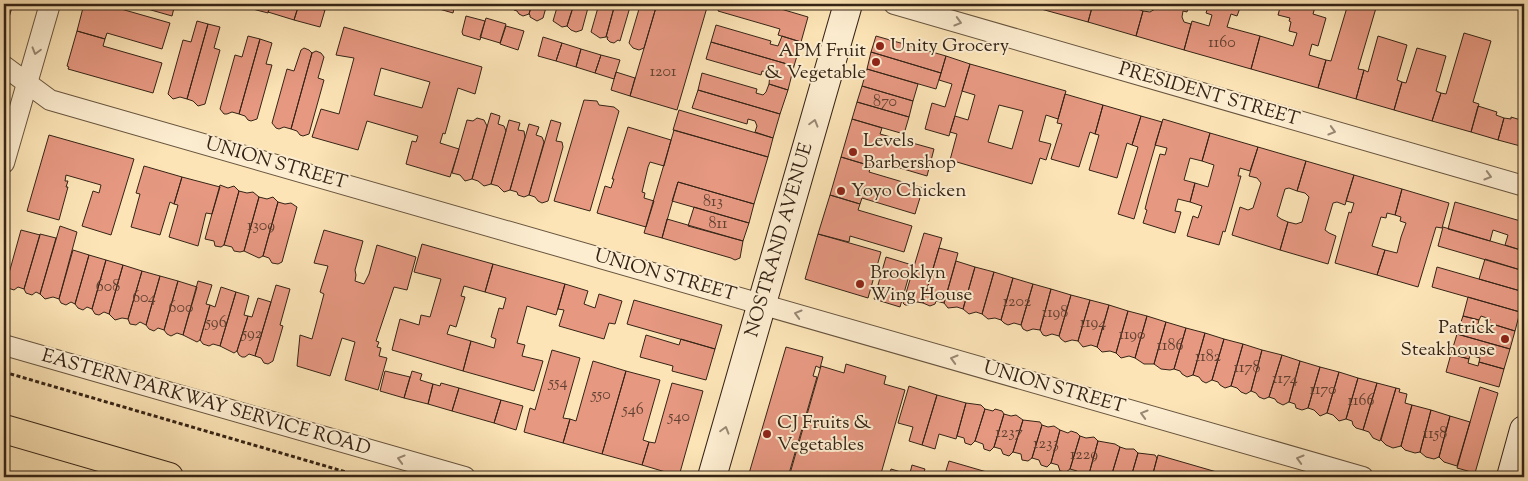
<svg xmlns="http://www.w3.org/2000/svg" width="1528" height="481" viewBox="0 0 1528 481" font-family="'Sorts Mill Goudy',serif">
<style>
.building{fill:#e69881;stroke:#352416;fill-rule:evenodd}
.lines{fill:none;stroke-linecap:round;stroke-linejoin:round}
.street-casing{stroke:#67543e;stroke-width:22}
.secondary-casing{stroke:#352416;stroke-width:30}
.primary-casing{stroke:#352416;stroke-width:30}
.path{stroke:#352416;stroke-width:3;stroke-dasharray:4 2.5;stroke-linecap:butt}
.street{stroke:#fdedd0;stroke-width:20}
.secondary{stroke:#fdedd0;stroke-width:28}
.primary{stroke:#fce4b6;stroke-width:28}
.oneway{stroke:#998873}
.poi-dot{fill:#8f2418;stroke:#fdedd0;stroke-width:2}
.labels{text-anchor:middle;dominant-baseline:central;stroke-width:4;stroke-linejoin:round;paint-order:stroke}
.number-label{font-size:16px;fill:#614131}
.poi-label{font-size:19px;fill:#352416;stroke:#fdedd0;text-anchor:start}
.street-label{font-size:19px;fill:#352416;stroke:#fdedd0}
</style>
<rect width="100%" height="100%" fill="#fce4b6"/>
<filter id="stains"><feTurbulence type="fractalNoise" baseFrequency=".004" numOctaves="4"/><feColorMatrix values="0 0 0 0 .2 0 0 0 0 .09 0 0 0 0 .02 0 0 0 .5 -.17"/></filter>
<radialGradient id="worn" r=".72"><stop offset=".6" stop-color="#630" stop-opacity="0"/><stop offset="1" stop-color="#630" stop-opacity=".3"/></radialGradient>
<!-- building -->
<path class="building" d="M4 4H13L4 34Z
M84 4H115L114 7 170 23 162 49 107 33 105 39 77 31Z
M130 4H175L172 16Z
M242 4H271L268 13 241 6Z
M271 4H299L294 20 268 12Z
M299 4 325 10 320 27 294 20Z
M422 4H455L453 13Z
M492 4H505L504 7 499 9 494 8Z
M516 4H532L529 14 523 16 519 14 517 11 514 10Z
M532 4H547L543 18 537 21 530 17V15L529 14Z
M558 4H574L567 26 562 27 553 21Z
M574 4H589L582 30 576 32 571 30 567 26Z
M599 4H615L606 37 600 38 591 32Z
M615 4H636L635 8 630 7 620 41 618 40 614 43 610 42 607 39 608 37H606Z
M636 4H657L644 48 639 50 633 48 629 43 639 9 635 8Z
M657 4H708L677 110 630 96Z
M720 4H764L808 17 801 42 778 35 780 29 718 11Z
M1025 4H1043L1041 9Z
M1043 4H1093L1088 22 1041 9Z
M1093 4H1133L1135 8 1143 11 1136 36 1088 22Z
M1157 4H1189L1187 12 1183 11 1182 17 1184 22 1191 24 1184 50 1136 36 1143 11 1150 12 1155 9Z
M1209 4H1257L1256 9 1243 5 1242 9 1240 8 1237 16 1231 14 1227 27 1260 36 1251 69 1184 50 1192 21 1209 26 1212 15 1206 13Z
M1281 4H1316L1313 14 1326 18 1318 46 1312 44 1309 55 1326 60 1318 88 1251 69 1260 36 1293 46 1297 33 1289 31 1291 22 1289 21 1290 18 1278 15Z
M1328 4H1342L1341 7Z
M1348 4H1361L1376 8 1358 69 1364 70 1356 99 1318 88 1326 60 1331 61Z
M466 16 485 21 480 40 463 35 462 32Z
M486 18 506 24 500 43 480 37Z
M197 21 208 24 187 99 180 97 173 99 168 94 183 40 191 42Z
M208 24 220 27 214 48 220 50 205 104 198 106 193 101 187 99Z
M716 25 771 41 770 44 778 46 782 36 801 42 794 66 711 42Z
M506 26 524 31 518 50 500 44Z
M344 27 482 67 475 94 458 88 445 134 443 133 440 143 459 149 450 177 406 164 412 141 416 142 418 136 367 121 358 150 312 137 321 109 339 114 354 58 336 55ZM381 68 430 82 422 108 374 95Z
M77 31 105 39 103 46 162 63 153 93 68 69 69 67 67 66Z
M1464 33 1491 41 1473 102 1479 104 1471 132 1432 121 1441 93 1446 94Z
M248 36 260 39 239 114 232 112 227 114H224L220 109 235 55 242 57Z
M876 36 946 56 941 73 871 52Z
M1378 36 1407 45 1397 80 1402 82 1394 110 1356 99 1364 70 1368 72Z
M543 37 562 43 556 61 538 56Z
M260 39 272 43 266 64 272 65 257 119 251 121 248 120 245 116 239 114Z
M711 42 794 66 788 90 769 84 770 73 762 71 761 75 706 59Z
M562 43 581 49 576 67 556 61Z
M304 48 309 50 312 53 291 129 284 127 279 129 276 128 272 123 287 69 294 71 301 50Z
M1417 48 1446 56 1436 91 1441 93 1432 121 1394 110 1402 82 1406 83Z
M581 49 601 55 595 73 576 67Z
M316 51 321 53 324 57 318 78 324 80 309 134 303 136 300 135 297 131 291 129 312 53Z
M871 52 941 73 936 89 867 69Z
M601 55 620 60 614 79 595 73Z
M946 56 970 64 949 136 925 129 932 103 945 107 952 84 939 80Z
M970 64 1066 91 1058 119 1046 115 1039 141 1051 144 1046 160 1040 158 1032 184 950 160 957 134 950 132 955 116 968 120 975 95 962 91ZM999 105 1023 111 1012 149 988 142Z
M867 69 918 84 913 101 862 86Z
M616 72 635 78 630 96 611 90Z
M702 73 757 89 756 93 763 95 766 92 769 84 788 90 780 114 698 90Z
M862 86 913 101 909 117 857 102Z
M698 90 780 114 773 138 755 132 757 126 755 121 748 119 747 124 692 108Z
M1065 94 1103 105 1095 134 1090 132 1079 167 1051 159 1062 124 1057 123Z
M584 100 597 101 599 105 614 107 619 111 590 211 554 201Z
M857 102 909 117 904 134 852 119Z
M1103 105 1141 116 1132 145 1127 143 1117 178 1089 170 1099 135 1095 134Z
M1478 106 1497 112 1496 115 1504 118 1498 140 1471 132Z
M679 110 773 138 768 157 673 130Z
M491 113 500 116 498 124 504 126 506 131 491 184 484 186 478 181 472 179Z
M1141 116 1162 122 1134 219 1118 214 1138 147 1132 145Z
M1511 117 1524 121V147L1498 140 1504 118 1511 119Z
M477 118 484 120 487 126 472 179 465 181 460 175 452 173 467 120 473 121Z
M852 119 882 128 880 134 934 149 927 176 873 160 871 166 841 157Z
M1163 119 1210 133 1202 161 1190 158 1184 180 1195 183 1190 202 1178 199 1175 211 1181 212 1175 233 1143 223 1147 210 1145 209 1148 197 1160 154 1165 155 1167 148 1155 145Z
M509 120 520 123 518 130 524 131 525 137 510 190 504 192 498 186 491 184Z
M551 120 561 123 556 141 562 142 563 147 548 201 542 203 538 201 535 197 529 195Z
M529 124 539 127 536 135 542 137 544 142 529 195 524 197 518 195 517 192 510 190Z
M628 127 671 140 664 166 650 162 648 167 642 192 645 193 644 198 654 201 646 227 597 213 605 186 611 188 614 179H612Z
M674 130 768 157 754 204 678 182 662 238 644 233Z
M1210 133 1258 147 1250 171 1240 168 1238 176H1241L1225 232 1223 231 1219 245 1187 236 1193 216 1198 218 1202 206 1190 202 1195 183 1208 187 1214 165 1202 161Z
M49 135 134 159 111 235 82 226 93 191 99 193 101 185 66 175 65 181H68L66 187H68L59 220 27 211Z
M1258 147 1306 161 1297 191 1289 188 1285 189 1277 216 1281 219 1288 222 1280 250 1232 235 1240 207 1248 210 1253 208 1261 183 1257 178 1249 176Z
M841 157 871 166 869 172 923 188 915 214 862 198 860 204 830 195Z
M1306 161 1354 175 1345 205 1337 202 1333 203 1325 230 1329 233 1336 236 1328 264 1280 250 1288 222 1296 224 1302 222 1309 197 1305 193 1297 191Z
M144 166 182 177 174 204 170 202 160 235 131 227 140 194 136 193Z
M1354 175 1402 189 1395 215 1387 213 1386 218 1381 217 1372 246 1385 250 1377 275 1335 263 1349 212 1351 213 1354 203 1346 201Z
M182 177 220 187 212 214 206 213 198 246 169 237 178 205 174 204Z
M678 182 754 204 749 223 672 201Z
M220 185 228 188 234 186 239 191 224 245 221 247 215 246 214 241 205 239Z
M1402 189 1449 203 1442 228 1436 227 1418 287 1377 275 1385 250 1397 253 1401 237 1406 223 1400 221 1401 217 1395 215Z
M239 191 247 193 253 192 259 197 244 251 240 252 234 251 232 247 224 245Z
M830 195 860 204 858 210 912 226 904 252 850 236 849 242 818 234Z
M259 197 267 199 273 197 278 202 263 256 259 258 244 251Z
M278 202 285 204 291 203 297 207 282 262 278 264 272 263 269 258 263 256Z
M1455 202 1524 222V251L1505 245 1508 235 1493 230 1490 241 1448 229Z
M694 207 749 223 743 241 688 226Z
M667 219 743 241 740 258 735 260 731 258 662 238Z
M60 226 77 232 59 299 53 297 45 299 40 294Z
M1443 227 1524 251V271L1438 246Z
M21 230 40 235 24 289 18 287 14 290 8 288 6 284Z
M324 230 363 241 355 270 356 275 355 281 364 284 369 274 377 245 416 257 407 290 394 287 376 341 379 342 377 347 381 348 379 356 387 358 378 390 345 380 355 342 342 338 330 376 297 366 300 335 312 339 324 294 320 292 328 266 314 263Z
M924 233 942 238 923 303 917 302 912 305H905L903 303Z
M40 234 56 238 40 294 36 292 32 295 26 293 24 289Z
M818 234 881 252 868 298 805 279Z
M422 244 493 264 485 292 464 286 461 296 465 297 456 327 450 325 447 334 471 341 463 371 392 350 400 319 419 325 421 315 430 317 441 279 414 272Z
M939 248 958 253 944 303 936 301 935 304 930 306 923 303Z
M73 250 89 255 75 304 71 302 66 305 61 303 59 299Z
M89 255 106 260 92 309 87 307 83 310 78 308 75 304Z
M886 257 912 265 900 307 874 299Z
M1485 259 1524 271V292L1479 279Z
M106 260 123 265 109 314 104 312 99 315 95 314 92 309Z
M956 261 975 267 963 309 957 307 948 308 944 303Z
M493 264 565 284 556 315 527 306 517 343 525 345 522 356 543 361 534 391 463 371 471 341 494 348 496 339 491 337 499 308 503 309 506 298 485 292Z
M123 265 142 271 128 319 122 318 115 320 109 314Z
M975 267 994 272 982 314 976 312 969 314 963 309Z
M1437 267 1524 292V299L1520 312 1432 287Z
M142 271 160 276 146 325 140 322 136 325 130 324 128 319Z
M994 272 1013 278 1001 320 995 318 988 319 982 314Z
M160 276 178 281 164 330 158 328 154 331 149 329 146 325Z
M1013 278 1033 284 1021 325 1014 323 1008 325 1004 323 1001 320Z
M178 281 197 287 183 335 177 333 171 336 167 334 164 330Z
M198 281 212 285 206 304 210 305 200 340 197 342 183 335Z
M565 284 588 291 584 304 595 308 599 294 622 301 615 324 609 323 604 339 559 326 564 310 558 309Z
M1033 284 1051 289 1040 330 1033 329 1027 331 1023 329 1021 325Z
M276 285 290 289 280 325 283 326 273 361 268 364 264 363 261 358 255 356Z
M221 287 236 292 220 346 213 344 209 346 203 344 200 340 210 305 215 307Z
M1051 289 1071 295 1059 336 1052 334 1046 336 1043 335 1040 330Z
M236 292 249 296 244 315 248 316 237 351 234 353 220 346Z
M1071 295 1090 300 1078 341 1072 340 1065 342 1061 339 1059 336Z
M1468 297 1520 312 1515 331 1489 323 1490 319 1481 316 1479 320 1463 316Z
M258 298 271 302 255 356 249 354 245 357H242L239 355 237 351 248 316 252 317Z
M634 300 722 325 715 349 627 324Z
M1090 300 1109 305 1097 347 1091 345 1083 347 1078 341Z
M1109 305 1128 311 1116 353 1110 351 1102 352 1097 347Z
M1128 311 1147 316 1135 358 1129 356 1121 358 1116 353Z
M1147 316 1166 322 1154 364H1144L1135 358Z
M1463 316 1479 320 1478 324 1488 327 1489 323 1515 331 1510 349 1457 334Z
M1166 322 1186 328 1174 369 1170 370 1161 369 1154 364Z
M1186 328 1205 333 1193 375 1187 377 1182 374 1180 371 1174 369Z
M1205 333 1224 339 1212 380 1206 383 1202 381 1199 377 1193 375Z
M1457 334 1510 349 1504 369 1479 362 1480 358 1470 355 1469 359 1451 354Z
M646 335 679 345 681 339 715 349 706 380 672 371 673 366 640 357Z
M1224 339 1243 344 1231 386 1225 388 1220 385 1218 382 1212 380Z
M1243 344 1262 350 1251 391 1246 394 1241 392 1237 388 1231 386Z
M786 347 823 357 820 368 816 366 813 376 817 377 788 477H748Z
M552 350 580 358 563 418 570 419 563 443 524 432 530 408 535 410Z
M1262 350 1282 355 1269 397 1264 399 1259 397 1256 393 1251 391Z
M1451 354 1469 359 1468 363 1478 366 1479 362 1504 369 1499 387 1446 372Z
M1282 355 1300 361 1289 402 1283 405 1277 402 1275 399 1269 397Z
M593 361 626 371 602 454 563 443 570 419 576 421Z
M1300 361 1320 367 1308 408 1302 410 1296 408 1295 404 1289 402Z
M846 364 886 376 884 384 905 390 880 477H789L821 366 844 373Z
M1320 367 1339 372 1327 413 1320 416 1314 410 1308 408Z
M385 371 410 377 404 398 380 391Z
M412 371 422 374 420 380 433 384 428 404 404 398Z
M626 371 660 380 643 440 649 442 642 465 602 454Z
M1339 372 1358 378 1346 419 1339 421 1333 415 1327 413Z
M1358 378 1377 383 1363 430 1356 428 1353 425 1352 421 1346 419Z
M441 383 459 388 452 411 428 404 433 384 440 386Z
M672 383 703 391 679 476 642 465 649 442 655 443Z
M1377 383 1396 388 1380 441 1373 438 1369 432 1363 430Z
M909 386 937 395 922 445 909 441 913 427 898 423Z
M1480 387 1498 393 1475 473 1457 468Z
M459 388 501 400 494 423 452 411Z
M1396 388 1400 389 1399 392 1407 394 1405 403 1412 405 1401 446 1393 448 1386 445 1381 440Z
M937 395 966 403 956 439 939 434 935 449 922 445Z
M501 400 523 406 516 430 494 423Z
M966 403 981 405 985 409 975 441 971 445 965 443 964 438 957 436Z
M1412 405 1431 410 1420 452 1415 453 1405 450 1401 446Z
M985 409 993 411 995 409 1002 411 1004 414 994 447 990 451 984 449 983 444 975 441Z
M1431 410 1450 416 1439 457 1434 459 1426 457 1420 452Z
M1004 414 1011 416 1016 415 1023 420 1013 452 1009 456 1003 454 1001 449 994 447Z
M1450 416 1470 422 1457 466 1444 462 1439 457Z
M1023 420 1040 422 1042 425 1032 458 1028 461 1022 460 1021 454 1013 452Z
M1042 425 1048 427 1054 426 1060 430 1051 463 1047 467 1041 465 1039 460 1032 458Z
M1060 430 1068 433 1071 431 1077 433 1080 436 1070 469 1066 472 1060 471 1058 465 1051 463Z
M1080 436 1086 438 1094 437 1098 441 1089 474 1084 477 1079 476 1077 471 1070 469Z
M1098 441 1115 444 1120 447 1111 477H1096L1089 474Z
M1120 447 1126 449H1134L1138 453 1131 477H1111Z
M1138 453 1155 455 1157 458 1152 477H1131Z
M1158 455 1234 477H1152Z
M949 461 997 475 996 477H944Z
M912 465 925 469 922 477H909Z
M891 469 901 472 899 477H889Z"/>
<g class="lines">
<defs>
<path id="street" d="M894 4 1524 186
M4 66 50 100 1363 477
M4 163 50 4
M4 345 465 477"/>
<path id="secondary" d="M712 477 848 4
M1511 477 1524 430"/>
<path id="primary" d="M4 429 169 477"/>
</defs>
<!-- street casing -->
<use href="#street" class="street-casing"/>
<!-- secondary casing -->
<use href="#secondary" class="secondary-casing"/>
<!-- primary casing -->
<use href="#primary" class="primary-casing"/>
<!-- path -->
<path class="path" d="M4 372 363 477
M4 475 13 477"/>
<!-- street -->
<use href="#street" class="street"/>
<!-- secondary -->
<use href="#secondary" class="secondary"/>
<!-- primary -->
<use href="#primary" class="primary"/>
</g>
<!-- one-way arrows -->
<defs><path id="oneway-chevron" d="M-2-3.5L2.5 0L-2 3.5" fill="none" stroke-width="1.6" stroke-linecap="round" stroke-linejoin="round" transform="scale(1.25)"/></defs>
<g class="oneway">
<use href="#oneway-chevron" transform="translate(958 22) rotate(16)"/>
<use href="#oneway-chevron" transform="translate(36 51) rotate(106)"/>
<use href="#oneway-chevron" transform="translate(814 123) rotate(-74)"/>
<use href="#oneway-chevron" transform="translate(1332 131) rotate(16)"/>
<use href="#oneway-chevron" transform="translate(1488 176) rotate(16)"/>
<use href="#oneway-chevron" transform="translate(798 314) rotate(-164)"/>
<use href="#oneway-chevron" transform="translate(954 359) rotate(-164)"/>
<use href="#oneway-chevron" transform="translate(1144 414) rotate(-164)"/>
<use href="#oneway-chevron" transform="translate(725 430) rotate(-74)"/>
<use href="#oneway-chevron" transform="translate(401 459) rotate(-164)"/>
<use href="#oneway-chevron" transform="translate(1300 459) rotate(-164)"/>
</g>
<!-- markers -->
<g class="poi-dot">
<circle cx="880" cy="46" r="5"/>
<circle cx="876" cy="62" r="5"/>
<circle cx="853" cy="152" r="5"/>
<circle cx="841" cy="191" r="5"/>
<circle cx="860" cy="284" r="5"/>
<circle cx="1505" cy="339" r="5"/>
<circle cx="767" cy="434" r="5"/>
</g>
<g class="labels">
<!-- number labels -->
<g class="number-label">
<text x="1222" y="43">1160</text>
<text x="663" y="72">1201</text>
<text x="885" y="102">870</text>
<text x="713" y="202">813</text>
<text x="718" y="224">811</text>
<text x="261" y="226">1309</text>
<text x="108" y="287">608</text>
<text x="144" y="298">604</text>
<text x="1017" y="302">1202</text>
<text x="181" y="308">600</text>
<text x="1055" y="313">1198</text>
<text x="216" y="323">596</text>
<text x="1093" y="323">1194</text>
<text x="252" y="334">592</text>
<text x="1132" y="335">1190</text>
<text x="1170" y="346">1186</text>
<text x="1208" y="357">1182</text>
<text x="1247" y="368">1178</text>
<text x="1285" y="379">1174</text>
<text x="558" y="383">554</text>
<text x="1323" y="390">1170</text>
<text x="601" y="395">550</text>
<text x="1361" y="401">1166</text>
<text x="633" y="410">546</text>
<text x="679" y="417">540</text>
<text x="1009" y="433">1237</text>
<text x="1435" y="434">1158</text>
<text x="1046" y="444">1233</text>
<text x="1084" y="455">1229</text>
</g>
<!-- poi labels -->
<g class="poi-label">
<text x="890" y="46">Unity Grocery</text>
<text x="866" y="51" text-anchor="end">APM Fruit<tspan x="866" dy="22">&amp; Vegetable</tspan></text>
<text x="863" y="141">Levels<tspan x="863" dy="22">Barbershop</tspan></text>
<text x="851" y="191">Yoyo Chicken</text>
<text x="870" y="273">Brooklyn<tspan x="870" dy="22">Wing House</tspan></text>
<text x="1495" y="328" text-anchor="end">Patrick<tspan x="1495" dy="22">Steakhouse</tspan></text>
<text x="777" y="423">CJ Fruits &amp;<tspan x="777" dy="22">Vegetables</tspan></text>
</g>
<!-- street labels -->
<g class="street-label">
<text transform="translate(1209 95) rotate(16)">PRESIDENT STREET</text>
<text transform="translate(276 164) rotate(16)">UNION STREET</text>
<text transform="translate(780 240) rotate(-74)">NOSTRAND AVENUE</text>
<text transform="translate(665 276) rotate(16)">UNION STREET</text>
<text transform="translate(1054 388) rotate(16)">UNION STREET</text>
<text transform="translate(206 403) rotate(16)">EASTERN PARKWAY SERVICE ROAD</text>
</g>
</g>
<!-- margin -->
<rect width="1528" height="481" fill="none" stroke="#fce4b6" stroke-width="20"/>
<rect x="5" y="5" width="1518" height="471" fill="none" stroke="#352416" stroke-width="2.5"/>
<rect x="10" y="10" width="1508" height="461" fill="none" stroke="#352416"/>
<rect width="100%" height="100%" filter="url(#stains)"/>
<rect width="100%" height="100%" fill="url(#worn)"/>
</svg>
